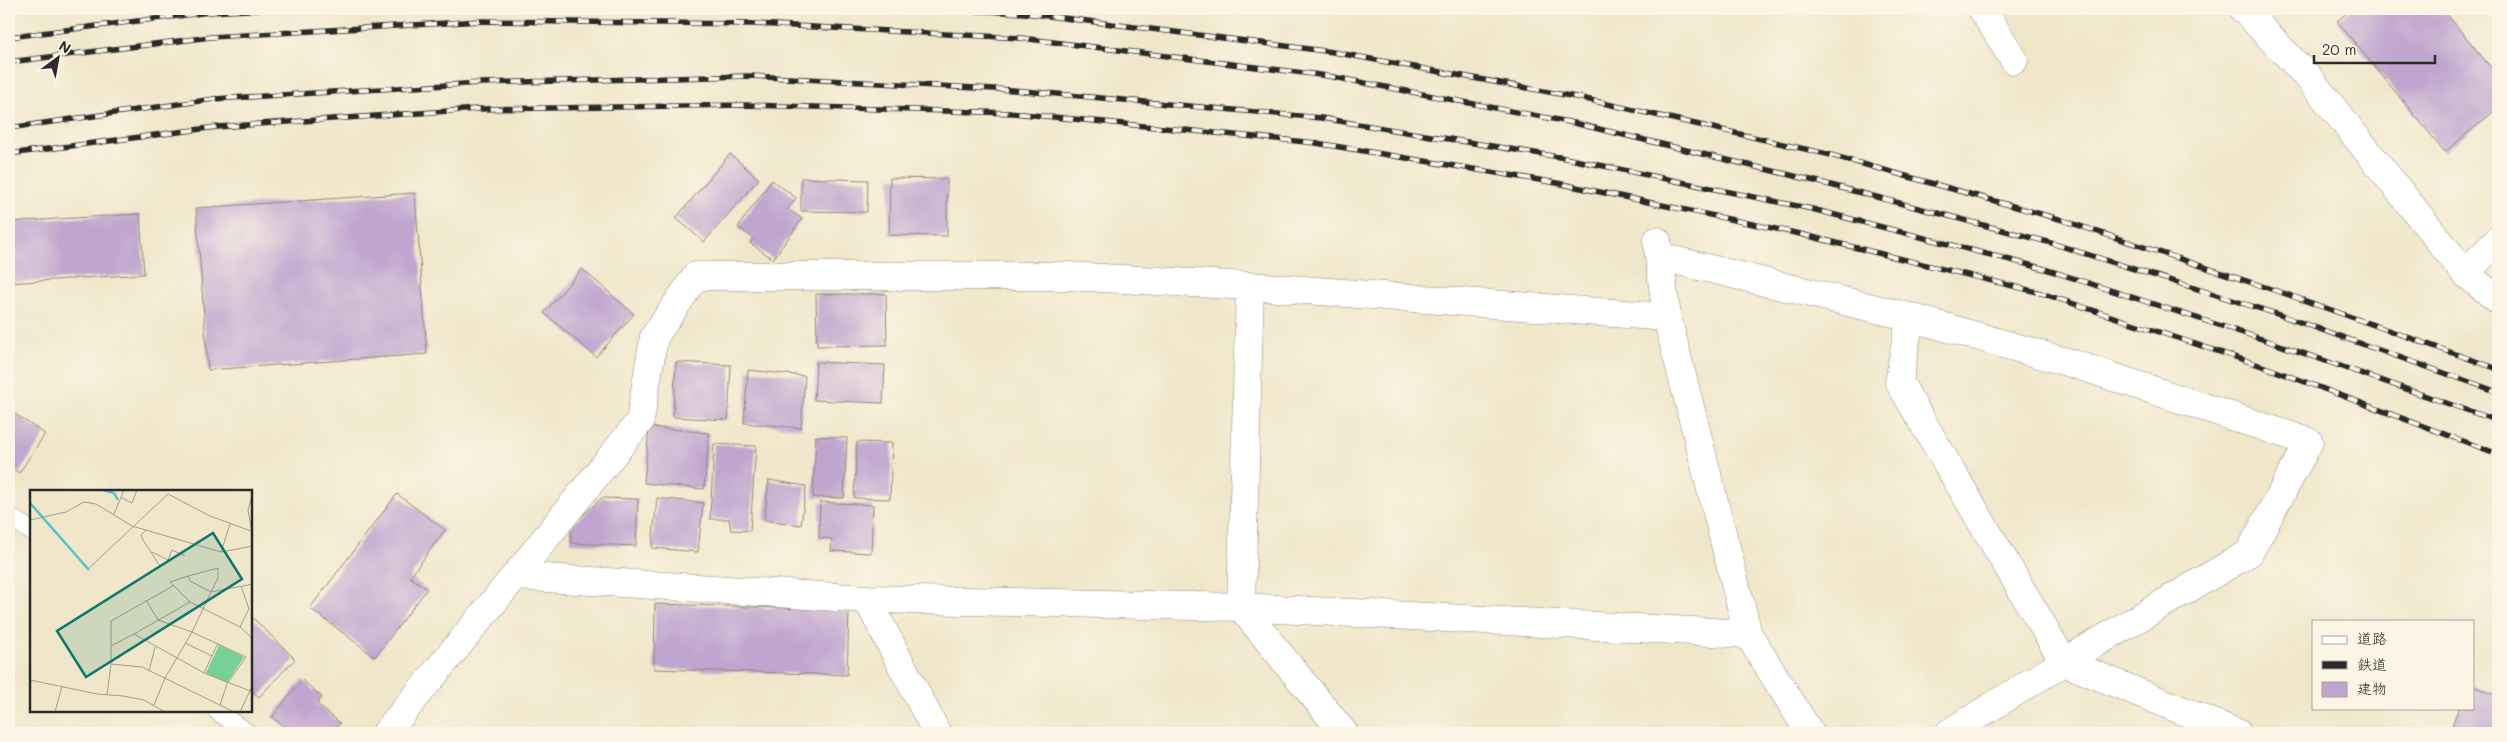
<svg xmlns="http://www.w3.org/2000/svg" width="2507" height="742" viewBox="0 0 2507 742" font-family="Mali,'Klee One',sans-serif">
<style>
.building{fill:#c0a5cf}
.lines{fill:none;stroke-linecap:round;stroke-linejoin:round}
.service-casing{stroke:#8e897b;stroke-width:19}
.minor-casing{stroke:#8e897b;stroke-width:29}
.tertiary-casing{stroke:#8e897b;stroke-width:29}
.service{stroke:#fff;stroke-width:18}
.minor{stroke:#fff;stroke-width:28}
.tertiary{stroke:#fff;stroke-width:28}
.rail-casing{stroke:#2b2b2b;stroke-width:5.5}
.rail{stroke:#fcf5e5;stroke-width:4;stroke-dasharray:11;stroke-linecap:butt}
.inset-river{fill:none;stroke:#54c1cb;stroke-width:2.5}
.inset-road{fill:none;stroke:#a19c8b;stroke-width:1}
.view{fill:#0f766e;fill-opacity:0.15;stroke:#0f766e;stroke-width:2.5}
.inset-edge{fill:none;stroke:#2b2b2b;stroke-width:2.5}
</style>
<rect width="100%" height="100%" fill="#fcf5e5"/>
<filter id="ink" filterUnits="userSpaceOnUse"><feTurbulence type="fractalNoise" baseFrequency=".02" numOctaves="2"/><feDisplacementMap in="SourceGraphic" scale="10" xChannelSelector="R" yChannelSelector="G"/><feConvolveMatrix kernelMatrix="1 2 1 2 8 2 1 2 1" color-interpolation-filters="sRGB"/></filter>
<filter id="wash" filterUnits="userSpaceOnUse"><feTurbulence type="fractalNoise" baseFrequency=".0096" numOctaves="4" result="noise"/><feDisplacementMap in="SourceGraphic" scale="20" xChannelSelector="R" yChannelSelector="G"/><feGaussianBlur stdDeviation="1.12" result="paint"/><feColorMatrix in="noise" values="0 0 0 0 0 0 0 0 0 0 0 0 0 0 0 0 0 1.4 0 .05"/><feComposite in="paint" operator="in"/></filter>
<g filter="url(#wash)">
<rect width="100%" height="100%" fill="#f0e7cb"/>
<g id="blocks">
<!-- building -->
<path class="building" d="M2352 9H2449L2445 12 2492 69 2498 83V108L2445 152 2337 21Z
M730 154 759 179 704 242 676 218Z
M801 178 868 180 867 212 801 211Z
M890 178 947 179V236L889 235Z
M772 180 796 198 788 209 802 219 773 259 750 243 753 238 738 227Z
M415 193 427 354 208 370 196 208Z
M140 214 144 274 9 283V222Z
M582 269 634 314 596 357 544 313Z
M816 294H886L887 345 817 346Z
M676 362 731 365 728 420 673 417Z
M816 362 885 365 883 403 814 400Z
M748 370 805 376 801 428 744 423Z
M9 410 45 434 19 473 9 466Z
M649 427 709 433 704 489 644 483Z
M816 436 847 438 844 498 813 497Z
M857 442 892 443 890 499 854 498Z
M714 444 756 446 750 531 731 530 729 519H710Z
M769 480 806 486 801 525 764 520Z
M397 494 445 530 410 577 427 589 375 657 310 608Z
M602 498 638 499 636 546 571 543V526Z
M657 498 703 503 698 552 652 548Z
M820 502 873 505 871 553 831 551 832 539 819 538Z
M655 604 849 610 847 675 654 669Z
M251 616 295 659 259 697 251 690Z
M302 680 322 697 317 704 340 723 332 733H293L272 717Z
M2473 686 2498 696V733H2449L2459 708H2473Z"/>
</g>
</g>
<g filter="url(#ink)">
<use href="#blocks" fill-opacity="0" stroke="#8e897b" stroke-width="1"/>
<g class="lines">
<defs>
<path id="service" d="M9 516 31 531
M217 711 248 733"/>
<path id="minor" d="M1982 9 2014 60
M1657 241 1667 317 1748 634 1810 733
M1661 257 1910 317 2077 365 2309 442 2249 553 2064 662 1899 382 1910 317
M2465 273 2498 240
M1250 286 1241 607 1344 733
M515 576 640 421 654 337 696 276H1066L1250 286 1667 317
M386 733 515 576 867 599
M937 733 867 599 1241 607 1748 634
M1949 733 2064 662 2237 733"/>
<path id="tertiary" d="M2243 9 2309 78 2465 273 2498 300"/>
</defs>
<!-- service casing -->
<use href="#service" class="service-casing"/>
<!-- minor casing -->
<use href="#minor" class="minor-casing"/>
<!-- tertiary casing -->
<use href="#tertiary" class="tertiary-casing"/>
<!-- service -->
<use href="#service" class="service"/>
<!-- minor -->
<use href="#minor" class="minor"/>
<!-- tertiary -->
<use href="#tertiary" class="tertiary"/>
<defs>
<path id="rail" d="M941 9 1024 13 1333 52 1581 98 1827 154 2059 219 2289 295 2498 369
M9 37 210 12 269 9
M9 62 211 37 481 21 754 24 1021 38 1328 76 1574 123 1819 182 2048 242 2280 315 2498 392
M9 128 214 99 481 83 749 76 1013 90 1321 118 1565 158 1812 209 2045 269 2271 342 2498 421
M9 154 217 127 478 109 746 105 1013 113 1316 143 1557 183 1800 234 2041 293 2265 367 2498 454"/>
</defs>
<!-- rail casing -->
<use href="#rail" class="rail-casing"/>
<!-- rail -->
<use href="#rail" class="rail"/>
</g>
</g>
<!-- overview -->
<g transform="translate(30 490)">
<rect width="222" height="222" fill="#f0e7cb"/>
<path d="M189 155 214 167 197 193 176 183Z" fill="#77d197"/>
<path class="inset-river" d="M73 0 84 3 88 10M0 13 59 80"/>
<path class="inset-road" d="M223 2 218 20 223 48M92 8 102 13 107 0M84 24 94 0M0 30 36 22 54 12 66 14 102 36 191 62 223 56M116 40 111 45 113 50 130 76M122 62 138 70 142 60 155 66M191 62 200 34M58 79 138 4 180 26 221 41M140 92 158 86 188 78V88L181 102 160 91 158 86M140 92 160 112 210 137 223 149M116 110 128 130 162 142 135 188 124 215M160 112 104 144 174 183 223 202M210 137 219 119 211 96M155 153 182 166M81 156V131L143 96M81 174V156L104 144M119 181 125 157M174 183 188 153M0 190 67 204 93 206 114 210 135 222M77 204 81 174 112 177 204 222M190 215 197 194 216 167 162 142 181 102 223 94M25 222 32 196M210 222 223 194"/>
<path class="view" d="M183 43 212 89 56 187 27 141Z"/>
<rect width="222" height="222" class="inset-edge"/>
</g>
<!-- margin -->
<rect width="2507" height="742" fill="none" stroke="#fcf5e5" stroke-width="30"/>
<!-- legend -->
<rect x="2312" y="620" width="162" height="90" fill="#fcf5e5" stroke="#a8a49b"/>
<rect x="2322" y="636" width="25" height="8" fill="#ffffff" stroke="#a8a49b"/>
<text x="2357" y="644" font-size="15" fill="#2b2b2b">道路</text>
<rect x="2322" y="661" width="25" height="8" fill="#2b2b2b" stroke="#a8a49b"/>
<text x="2357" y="670" font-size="15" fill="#2b2b2b">鉄道</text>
<rect x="2322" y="682" width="25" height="15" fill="#c0a5cf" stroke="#a8a49b"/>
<text x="2357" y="694" font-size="15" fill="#2b2b2b">建物</text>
<!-- north arrow -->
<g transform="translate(58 58) rotate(32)" stroke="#fcf5e5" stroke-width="4" paint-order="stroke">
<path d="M0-4L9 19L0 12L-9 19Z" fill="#2b2b2b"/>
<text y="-8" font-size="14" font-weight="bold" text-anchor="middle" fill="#2b2b2b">N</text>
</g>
<!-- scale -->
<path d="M2314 55v8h121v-8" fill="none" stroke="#2b2b2b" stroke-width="2.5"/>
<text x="2322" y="55" font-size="15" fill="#2b2b2b" stroke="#fcf5e5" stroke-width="4" paint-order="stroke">20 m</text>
</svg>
